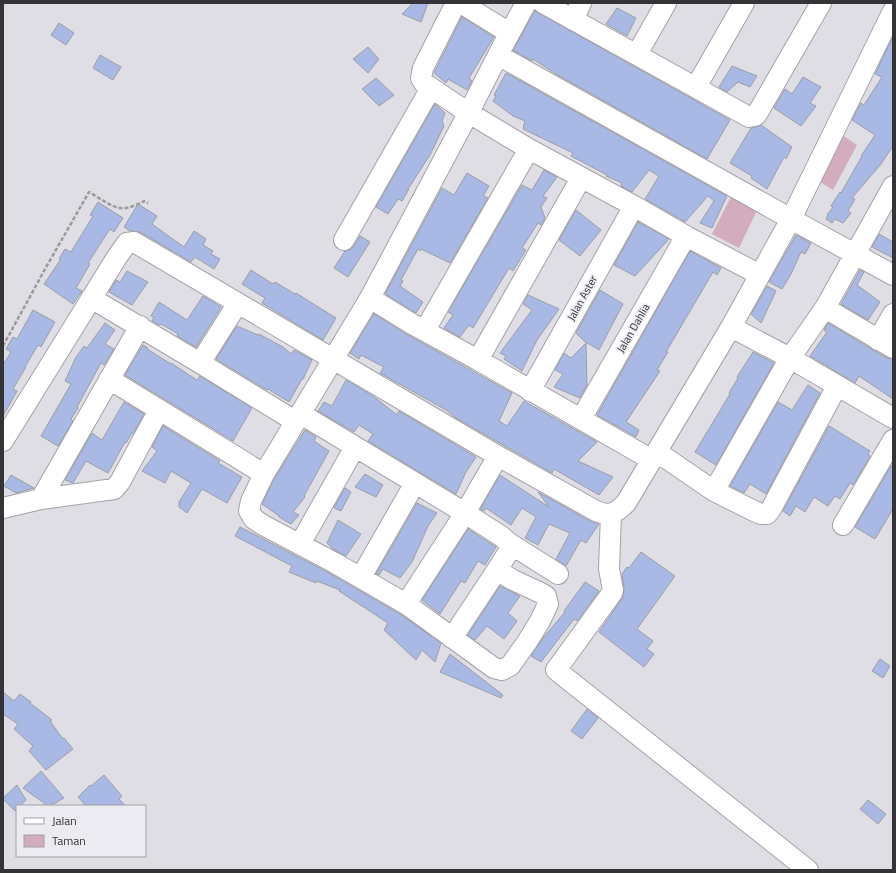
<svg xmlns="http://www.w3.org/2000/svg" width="896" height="873" viewBox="0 0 896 873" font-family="'Titillium Web',sans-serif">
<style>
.green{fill:#d3acbd}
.building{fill:#a8b9e5;stroke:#9c9ea4}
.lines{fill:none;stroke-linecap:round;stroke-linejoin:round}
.minor-casing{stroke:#a4a2a9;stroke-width:22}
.path{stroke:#9b9a9f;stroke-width:2.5;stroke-dasharray:4 2;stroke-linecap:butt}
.minor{stroke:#fff;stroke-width:20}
.labels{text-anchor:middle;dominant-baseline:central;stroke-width:3.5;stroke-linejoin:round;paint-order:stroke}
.street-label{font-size:11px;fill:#343336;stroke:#ecebf1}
</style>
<rect width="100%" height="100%" fill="#dfdee4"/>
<!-- green -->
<path class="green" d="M835 130 857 145 833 190 809 175Z
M733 193 759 206 739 248 712 234Z"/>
<!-- building -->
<path class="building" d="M413 3H428L421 22 402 14Z
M617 8 636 18 627 36 606 24Z
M535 11 730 120 707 159 556 74 533 59 532 61 513 50Z
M462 17 494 37 469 78 472 81 467 90 448 79 446 83 434 73Z
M59 23 74 33 66 45 51 35Z
M893 37V146L881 164 852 198 855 199 848 211 851 213 843 223 835 219 832 223 826 219 828 215H827L833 207 831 206 840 192 841 193 862 156H861L875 135 852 120 861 103 864 105 882 77 875 74Z
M368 47 379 59 368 73 353 59Z
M100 55 121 67 113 80 93 68Z
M732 66 757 76 750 87 738 82 727 92 719 87Z
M506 73 727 196 712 228 700 223 714 201 708 196 685 222 645 199 659 176 649 170 632 192 621 186 622 183 606 176 607 175 571 156 573 153 523 129 525 121 513 116 493 101 496 96 494 95Z
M803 77 821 87 810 103 816 106 801 126 774 108 785 89 792 94Z
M376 78 394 95 379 106 362 89Z
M435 104 445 113 442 121 444 126 430 155 408 189H409L402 201 398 199 388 214 376 207Z
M761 125 792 147 786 159 784 157 767 189 751 178 752 176 730 163 751 128Z
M544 170 557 177 543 196 547 198 541 207 545 218 541 225 538 223 522 248 526 250 513 271 509 268 473 328 469 325 460 337 444 328 453 315 448 312 522 185 532 190Z
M467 173 489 186 483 196 488 198 450 263 421 249 420 251 418 249 401 280 403 281 400 286 423 302 416 313 385 294 442 188 454 195Z
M98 202 123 218 114 232 110 229 88 263 90 264 76 288 82 291 73 304 44 284 61 259H59L65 249 71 252 93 216 90 215Z
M138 204 157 216 152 224 184 247 194 231 206 239 203 245 213 251 211 254 220 259 214 269 195 257 191 262 140 232 130 231 124 227Z
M576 210 601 230 580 256 559 240Z
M638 222 669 239 635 276 614 265Z
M879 234 893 242V258L872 247Z
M796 235 811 243 805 254 801 252 791 274 782 289 769 282Z
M360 236 370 242 348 277 334 268 345 251 350 250 354 246Z
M690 251 721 268 717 275 713 272 666 352H668L657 370 660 371 626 422 639 430 636 437 597 415Z
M251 270 273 284 275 282 295 294 296 293 336 318 323 340 262 303 265 298 242 284Z
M860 270 864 272 857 285 880 302 868 320 841 304Z
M127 271 148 282 132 305 109 292 116 280 120 282Z
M767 286 776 291 761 323 751 314Z
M600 290 623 304 599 350 584 341 576 333Z
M528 295 559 309 537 340 522 371 504 359 506 356 500 353 532 310 523 304Z
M203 296 221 307 196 347 177 336 178 334 163 325 156 324 152 321 154 317 151 316 159 302 187 320Z
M33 310 55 322 41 347 38 345 25 367H26L13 389 17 391 3 416V365L11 352 6 349 13 337 17 339Z
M374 314 406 334 512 393 499 421 507 426 524 401 597 442 578 461 613 477 599 495 554 469 552 473 456 418 446 410 380 373 384 367 361 355 359 359 350 353Z
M105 323 115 330 105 344 114 349 104 365 101 363 77 407 78 408 71 419 73 421 58 446 41 436 71 384 65 381 76 357 84 346 87 348Z
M828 323 873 350 887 358 893 359V399L859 376 855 383 810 356 827 332 824 330Z
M237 326 258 335 259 334 283 347 291 354 294 350 312 360 303 379H302L289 402 268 389 267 390 216 359Z
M586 343 587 385 580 398 554 387 563 374 555 370 564 353 571 358Z
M143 345 148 348 147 349 171 364V363L197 380 200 376 252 408 233 441 125 375Z
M753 352 774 363 716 465 695 452 730 394 729 393 738 378 737 377Z
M346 380 373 396 397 415 399 411 476 457 466 472 456 494 368 441 373 434 359 425 354 432 318 411 324 402 332 406Z
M808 385 820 393 766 494 750 484 744 493 730 486 778 402 792 410Z
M124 402 144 414 133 434 132 433 126 443 125 442 108 473 86 461 73 483 65 480 92 433 102 440Z
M163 426 220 461 218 463 242 477 227 503 202 489 187 513 179 507V502L191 483 171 471 165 483 142 471 157 451 152 447Z
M829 426 870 451 868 454 870 456 853 485 850 483 840 499 835 496 828 506 814 497 805 512 796 506 790 516 783 511Z
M305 430 316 437 314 441 329 451 304 496 305 497 293 512 299 515 291 524 279 517V516L262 504 274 479Z
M891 466 893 467V509L875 539 855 527Z
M365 474 383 485 376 497 355 487Z
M11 475 34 488 16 493 4 486Z
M500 475 549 507 538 492 590 521 599 524 586 543 581 540 566 566 556 559 570 533 549 524 538 545 525 538 536 517 522 508 511 525 486 508 484 511 480 509Z
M345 488 351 492 341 511 334 508Z
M417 503 437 513 428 526 412 562 400 578 383 569 379 575 376 574Z
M338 520 361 534 346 556 333 549 327 543Z
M240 527 329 573 400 614 441 643 435 662 422 650 416 660 384 630 388 623 339 591 340 590 317 581 316 583 289 572 292 566 235 536Z
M468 529 496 547 485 565 478 561 465 583 461 581 440 614 422 600Z
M641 552 675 576 637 629 653 641 647 649 654 654 644 667 599 632 623 597 624 588 622 574 627 567 629 568Z
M585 582 599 591 578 620 577 621 574 619 541 662 531 656 543 638 565 612 564 611Z
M500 586 520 596 508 613 517 621 504 639 487 626 475 640 468 635Z
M450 654 503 695 501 698 440 672Z
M880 659 890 666 883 678 872 671Z
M3 692 14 701 20 694 31 702 30 703 52 720 50 721 63 739 64 738 73 749 46 770 29 751 33 746 14 729 18 724 3 714Z
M587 709 598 718 582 739 571 731Z
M41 771 64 798 50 806H48L23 788Z
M104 775 122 796 119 799 126 806H86L78 797 90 785 91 786Z
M17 785 26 800 20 806H17V809L15 811 3 799V798Z
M868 800 886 814 878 824 860 809Z"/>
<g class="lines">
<defs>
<path id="minor" d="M456 3 423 68 421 78 424 83 464 110 529 149 634 206 686 236 760 275
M461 3 503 29 511 31
M543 3 749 117 755 116 757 114 821 3
M573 20 581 3
M637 54 666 3
M498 55 791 219 893 275
M696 87 744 3
M344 240 431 88
M91 298 200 363 290 418 297 420
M370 298 412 324 478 360 652 460
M825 308 893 348
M731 327 790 358 893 418
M425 330 529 149
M878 340 893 314
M478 360 581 178
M200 363 238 303
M109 379 264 474
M530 391 634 206
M301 414 465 513 501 536 509 543V551L497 570 513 580 541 593 546 596 548 604 540 621 527 642 510 666 502 670 494 668 406 604 335 563 263 525 254 519 249 511 251 501 264 474 370 298 469 112 498 55 526 3
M581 419 686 236
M3 441 117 257 127 243 134 242 498 456 596 511C610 517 616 513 626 503L731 327 791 219 893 11
M657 452 714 491 754 511 761 514H767L771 509 837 386
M714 491 790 358 825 308 893 186
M41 499 114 489 120 482 159 410
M3 508 41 499 140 326
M611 514 609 569 613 590 612 593 556 670 808 870
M843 525 893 440
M509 543 558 574
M300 544 355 447
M361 577 415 483
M406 604 465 513 498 456
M452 638 497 570"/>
</defs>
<!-- minor casing -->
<use href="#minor" class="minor-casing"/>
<!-- path -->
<path class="path" d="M3 346 45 269 89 192C100 198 114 210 126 208 132 207 139 204 144 201L148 203"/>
<!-- minor -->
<use href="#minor" class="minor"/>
</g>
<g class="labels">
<!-- street labels -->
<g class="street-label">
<text transform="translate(582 298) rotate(-61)">Jalan Aster</text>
<text transform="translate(633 328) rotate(-60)">Jalan Dahlia</text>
</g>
</g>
<!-- border -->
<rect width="896" height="873" fill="none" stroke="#343336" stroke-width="8"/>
<!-- legend -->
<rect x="16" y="805" width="130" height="52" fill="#ecebf1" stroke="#a2a1a6"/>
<rect x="24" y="818" width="20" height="6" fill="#ffffff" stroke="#a2a1a6"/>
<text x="52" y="825" font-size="12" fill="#343336">Jalan</text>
<rect x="24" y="835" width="20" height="12" fill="#d3acbd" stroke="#a2a1a6"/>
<text x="52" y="845" font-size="12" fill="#343336">Taman</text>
</svg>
